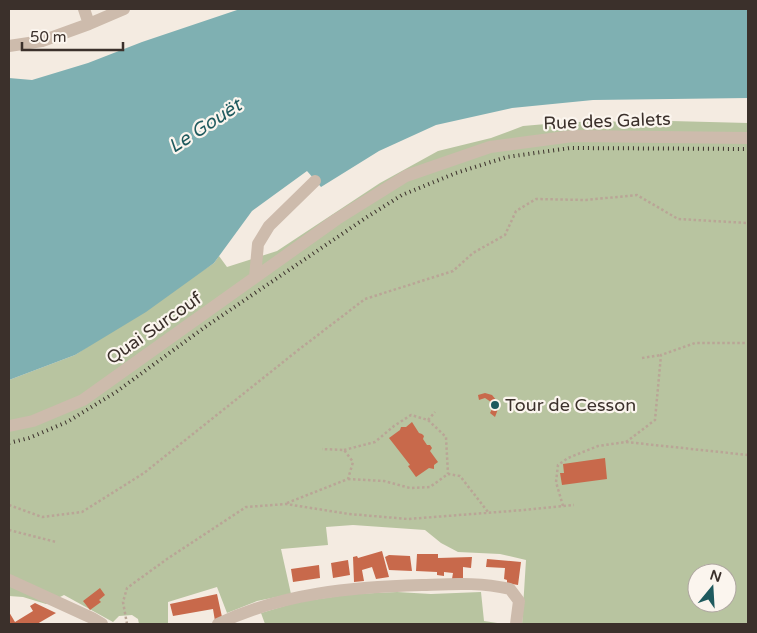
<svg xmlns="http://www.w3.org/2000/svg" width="757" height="633" viewBox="0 0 757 633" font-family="'Varela Round',sans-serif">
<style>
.green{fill:#b8c4a0;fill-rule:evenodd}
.water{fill:#7fb0b2}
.building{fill:#c8694b}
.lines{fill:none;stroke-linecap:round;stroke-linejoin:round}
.path{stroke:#b9a596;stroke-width:2.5;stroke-dasharray:2.5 2.5;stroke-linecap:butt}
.minor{stroke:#cdbbac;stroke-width:12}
.rail{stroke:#3b302b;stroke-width:4;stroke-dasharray:1 4;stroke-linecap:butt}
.poi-dot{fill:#1f5a5e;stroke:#fbf5ee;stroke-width:2}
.labels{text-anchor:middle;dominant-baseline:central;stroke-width:4.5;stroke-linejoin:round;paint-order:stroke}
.street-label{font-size:18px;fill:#3b302b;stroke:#fbf5ee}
.poi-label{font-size:18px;fill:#3b302b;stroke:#fbf5ee;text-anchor:start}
.water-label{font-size:19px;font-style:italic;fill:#1f5a5e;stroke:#fbf5ee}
</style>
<rect width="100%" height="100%" fill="#f4ebe1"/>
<!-- green -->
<path class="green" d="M671 121 748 123V624H522L526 560 500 554 458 552 441 543 425 530 353 525 326 527 328 545 281 549 291 594 257 601 227 613 217 587 168 602V624H139L138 619 132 615 119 616 113 622 64 595 46 604 23 597 9 596V380L75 355 214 263 219 256 227 267 277 251 380 183 438 151 491 138 523 126 569 122ZM697 573H727V603H697Z
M397 592 431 594 481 592 484 621 504 624H265L261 613 298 602 353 594Z"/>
<!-- water -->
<path class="water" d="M240 9H748V98L593 100 512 108 436 125 379 151 321 187 307 171 252 211 214 263 146 312 75 355 9 380V78L32 80 88 63 142 42Z"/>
<!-- building -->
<path class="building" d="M485 393 492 395 497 401 498 409 495 417 490 413 493 407 491 402 485 398 479 400 478 395Z
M412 422 419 433 422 434 424 436 423 439 427 445H430L432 448 430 451 438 462 434 465V469L429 468 416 477 408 466 410 465 389 438 400 430 401 427H406Z
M605 458 607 479 562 485 560 473H564L563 464Z
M382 551 389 577 376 579 372 567 362 570 364 581 354 582 353 557 357 556 358 558Z
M417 554H438V558L472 557 471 568 463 567V578L452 579 453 573 444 572V576L437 575V572L416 571Z
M389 555 410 556 412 571 389 570 385 557Z
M487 559 521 562 518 585 507 583V580L504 579 505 568 486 567Z
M348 560 350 575 333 578 331 563Z
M319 565 320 578 293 582 291 569Z
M100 588 105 595 99 600 101 602 90 610 83 601Z
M217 594 222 617 215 621 213 609 173 616 170 604Z
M35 603 56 613 37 624H10L9 612 15 622 33 611 30 606Z"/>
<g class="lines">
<!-- path -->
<path class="path" d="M642 358 661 355
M428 420 435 412
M626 442 655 420 661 355 695 343H748
M344 450 375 442 394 426 411 415 428 420 446 437 448 474
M348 479 384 481 410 488 430 487 448 474 460 476 488 512
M287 503 348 479 353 462 344 450 322 449
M9 505 42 517 82 512 144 473 297 351 365 299 453 271 473 253 505 235 516 211 536 199 586 200 637 195 678 219 748 223
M563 506 556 482 558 465 568 458 598 446 626 442 748 455
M9 530 56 542
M127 624 123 602 127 588 167 559 246 507 286 504 349 514 408 519 524 510 574 505"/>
<!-- minor -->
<path class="minor" d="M84 9 89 24 124 9
M9 46 42 41 89 24
M255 277 258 244 269 226 315 181
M9 426 33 421 83 400 337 219 406 176 490 147 573 136 748 138
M9 580 92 618 102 624
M218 624C282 593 352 587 422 585 453 584 480 582 510 589L519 601 516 624"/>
<!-- rail -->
<path class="rail" d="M9 443 29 438 67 422 116 392 205 327 367 217 402 195 456 173 507 157 570 148 748 149"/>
</g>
<!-- markers -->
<circle class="poi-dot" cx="495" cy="405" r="5"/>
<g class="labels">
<!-- street labels -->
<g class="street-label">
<text transform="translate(607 121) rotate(-2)">Rue des Galets</text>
<text transform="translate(154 328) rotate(-35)">Quai Surcouf</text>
</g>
<!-- poi labels -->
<g class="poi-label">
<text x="505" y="405">Tour de Cesson</text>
</g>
<!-- water labels -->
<g class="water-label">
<text transform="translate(205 126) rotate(-33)">Le Gouët</text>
</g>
</g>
<!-- border -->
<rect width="757" height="633" fill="none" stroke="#3b302b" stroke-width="20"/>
<!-- north arrow -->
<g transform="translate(712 588) rotate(18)"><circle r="24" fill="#fbf5ee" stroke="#aea6a0"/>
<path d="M0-4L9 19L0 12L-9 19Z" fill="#1f5a5e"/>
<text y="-8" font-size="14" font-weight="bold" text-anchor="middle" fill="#3b302b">N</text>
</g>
<!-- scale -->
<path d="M22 42v8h101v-8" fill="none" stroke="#3b302b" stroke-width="2.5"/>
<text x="30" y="42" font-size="15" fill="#3b302b" stroke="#fbf5ee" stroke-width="4" paint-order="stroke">50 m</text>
</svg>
